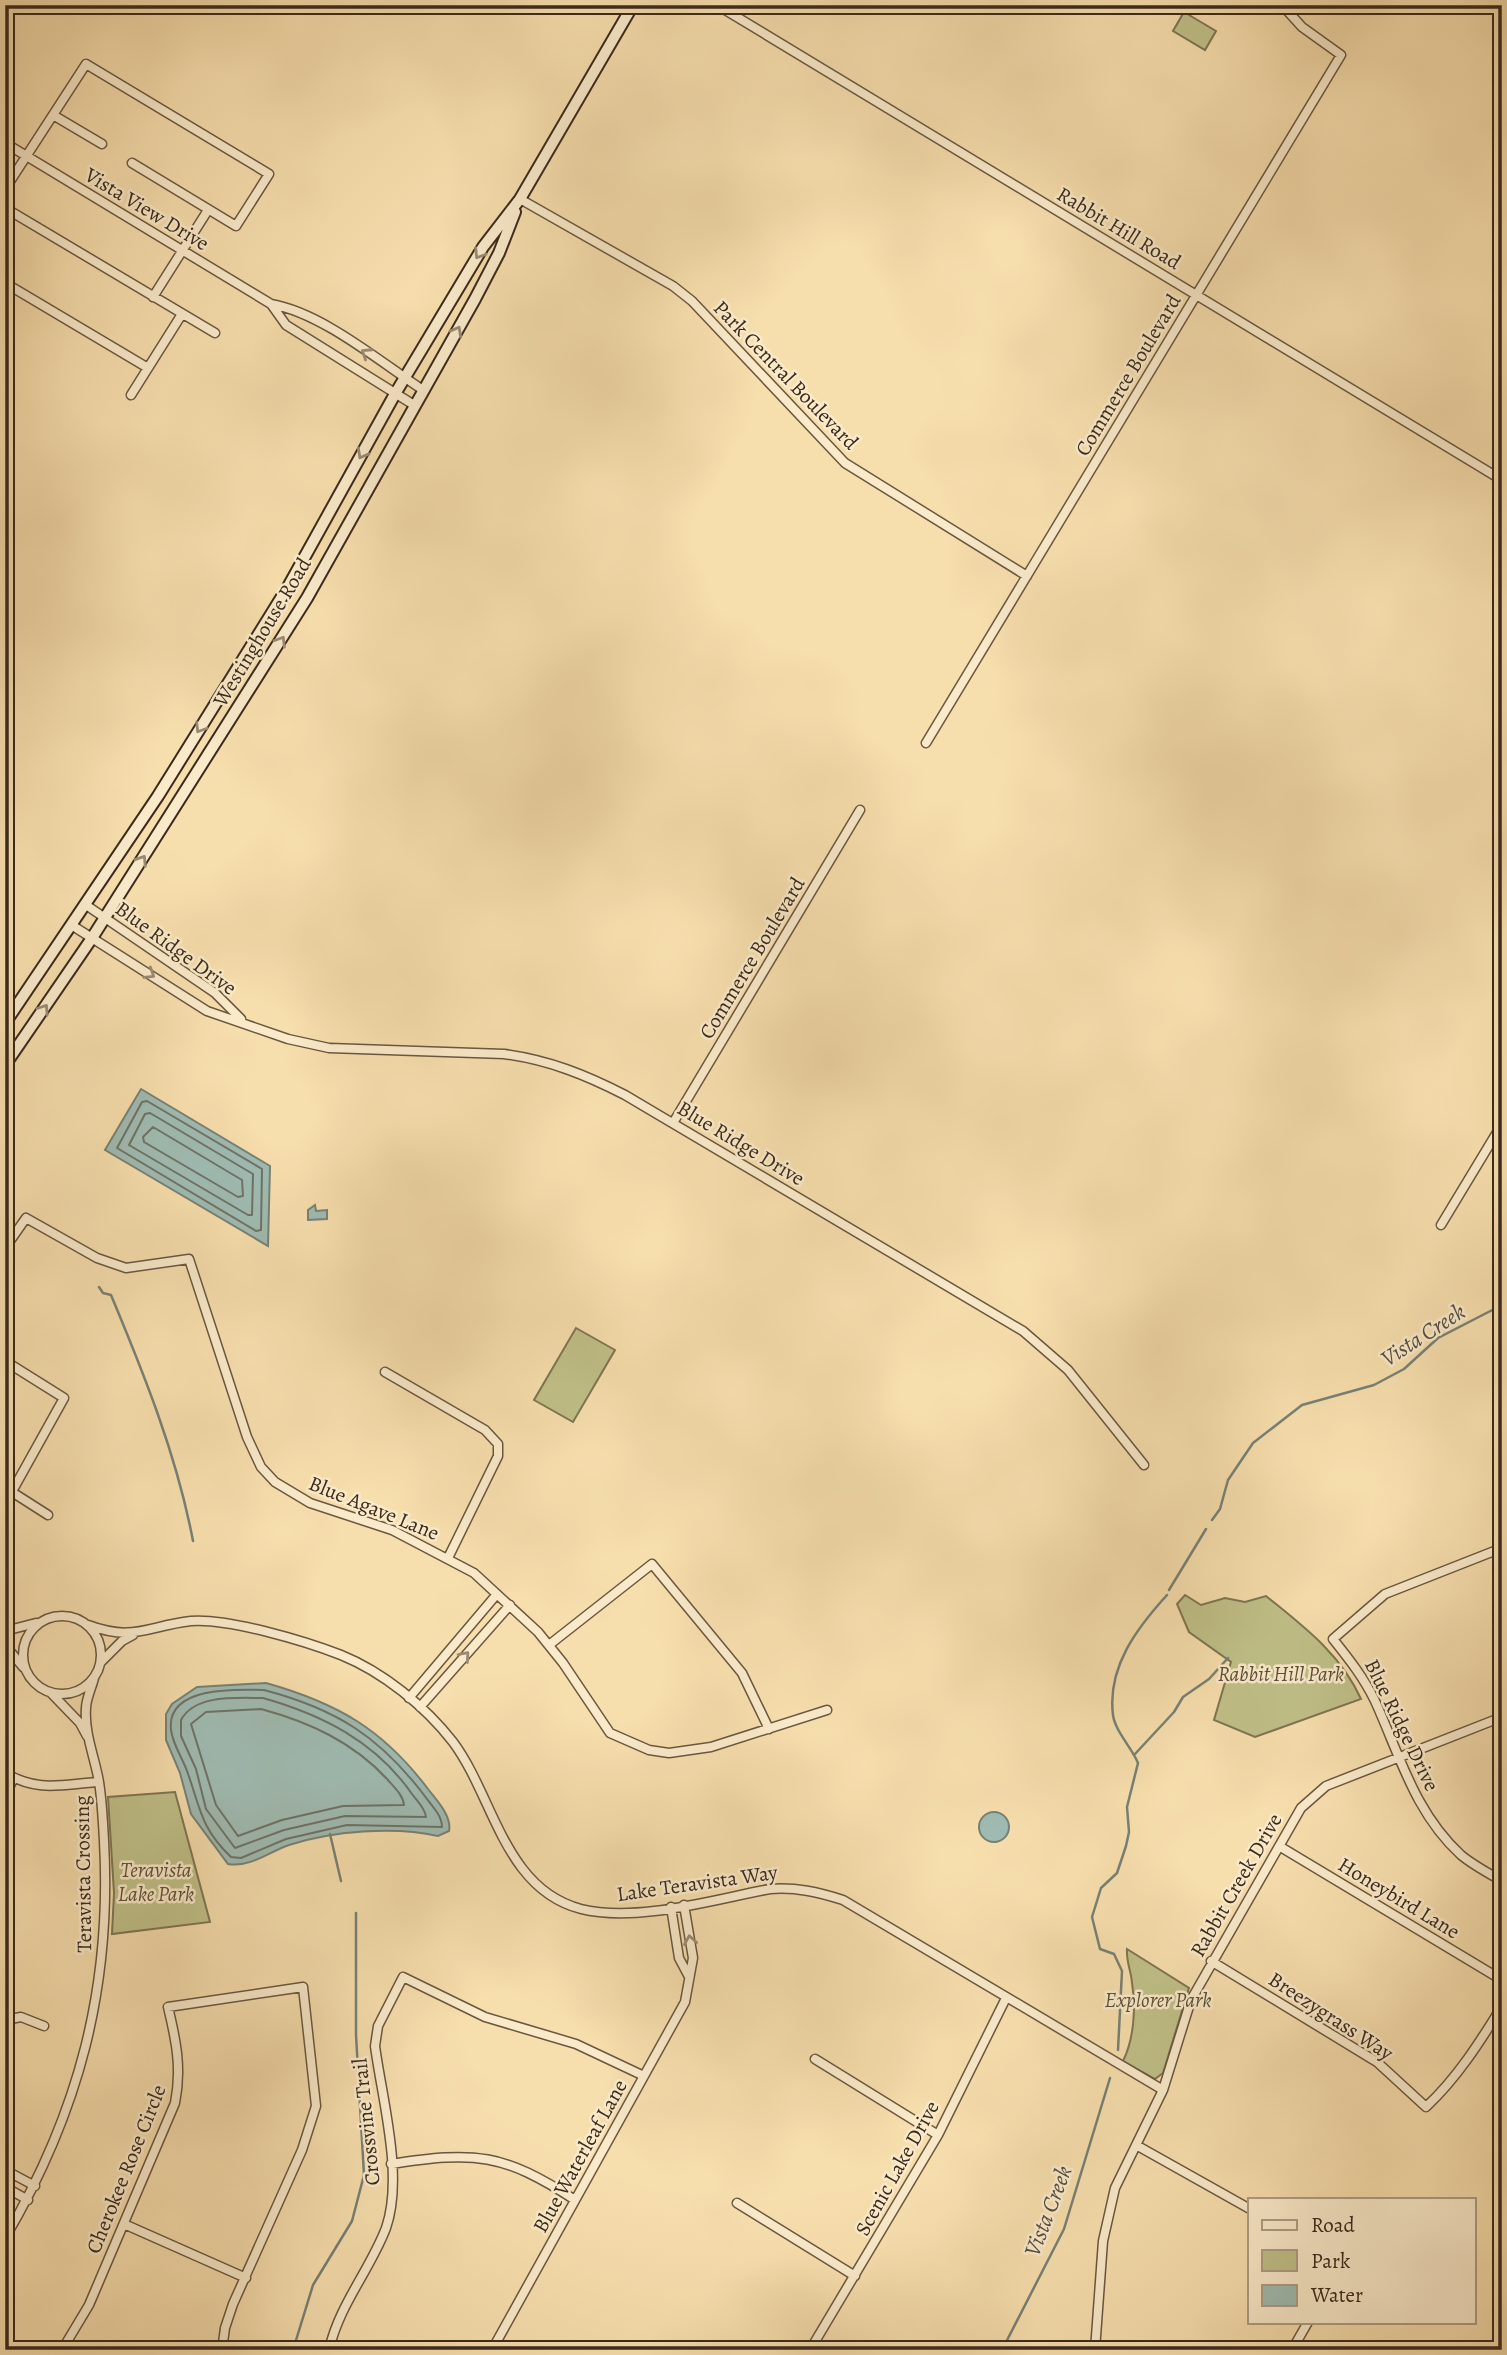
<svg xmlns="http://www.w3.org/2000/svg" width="1507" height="2355" viewBox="0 0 1507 2355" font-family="Alegreya,serif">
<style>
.green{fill:#c0c088;stroke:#7e7552;stroke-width:2}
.water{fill:#9fbbb2;stroke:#778176;stroke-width:2}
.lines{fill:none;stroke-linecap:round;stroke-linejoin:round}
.shore{stroke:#6d7267;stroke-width:2}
.stream{stroke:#778176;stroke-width:2.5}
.street-casing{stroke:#6a5740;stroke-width:11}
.secondary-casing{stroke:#3b2a1c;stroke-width:14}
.street{stroke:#faeaca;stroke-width:8}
.secondary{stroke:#faeaca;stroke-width:10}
.oneway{stroke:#9a8a73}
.labels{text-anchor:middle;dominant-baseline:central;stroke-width:5;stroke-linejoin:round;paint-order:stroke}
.street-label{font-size:21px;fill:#3b2a1c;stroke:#faeaca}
.park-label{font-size:21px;font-style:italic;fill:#5c5037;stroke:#faeaca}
.water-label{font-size:23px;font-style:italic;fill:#544e42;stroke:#faeaca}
</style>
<rect width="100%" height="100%" fill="#f7dead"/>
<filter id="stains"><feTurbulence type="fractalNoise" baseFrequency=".00286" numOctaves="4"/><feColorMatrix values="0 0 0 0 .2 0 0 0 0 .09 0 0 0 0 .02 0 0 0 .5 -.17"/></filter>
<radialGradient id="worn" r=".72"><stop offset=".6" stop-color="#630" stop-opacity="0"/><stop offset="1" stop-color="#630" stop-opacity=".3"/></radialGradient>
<!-- green -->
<path class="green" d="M1184 12 1216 31 1205 50 1173 31Z
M576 1328 615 1350 573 1422 534 1400Z
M1185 1595 1201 1605 1225 1598 1245 1602 1266 1596C1303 1626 1341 1654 1361 1699L1255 1737 1214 1720 1231 1662 1189 1632 1177 1604Z
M175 1792 210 1922 112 1934 114 1893 108 1797Z
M1127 1949 1189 1988 1163 2073 1155 2079 1123 2061C1134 2039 1136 2008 1132 1983 1131 1970 1126 1962 1127 1949Z"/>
<!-- water -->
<path class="water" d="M141 1089 270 1166 268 1246 105 1150Z
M315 1205 316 1211 327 1210V1219L308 1220V1210Z
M266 1683C337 1703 383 1729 428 1789 437 1801 452 1816 449 1831L438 1836C394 1826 332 1831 289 1845 269 1852 249 1868 228 1864L191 1814 180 1773 166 1740V1714L172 1704 197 1687Z
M979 1827a15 15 0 1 1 30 0a15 15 0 1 1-30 0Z"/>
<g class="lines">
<!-- shore -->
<path class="shore" d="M147 1101 262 1169 261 1230 256 1231 117 1148 142 1102Z
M150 1113 253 1174 252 1215H248L129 1145 145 1114Z
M153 1127 242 1180 243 1196 238 1197 144 1142 143 1137Z
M264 1690C336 1709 379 1736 424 1795 431 1805 442 1815 442 1827L347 1825 286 1839 241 1858 231 1857C200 1828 200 1806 187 1771 182 1757 173 1745 171 1730 166 1686 236 1689 264 1690Z
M263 1698C323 1715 376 1742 412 1794 417 1801 425 1808 426 1817L345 1816 284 1830 235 1848 206 1809 196 1769 181 1736V1720C195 1694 237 1698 263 1698Z
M261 1709C309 1722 353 1742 387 1779 394 1787 403 1795 404 1805L343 1806 282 1820 238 1836 216 1805 191 1724 206 1712Z"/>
<!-- stream -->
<path class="stream" d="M99 1287 103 1293 111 1295C144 1374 177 1456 193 1541
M1212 1520 1220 1509 1228 1480 1253 1443 1302 1405 1374 1385 1404 1369 1438 1338 1502 1305
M1169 1590 1206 1529
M1135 1754 1174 1712 1183 1697 1209 1679 1228 1658
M330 1834 341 1881
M1118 2050 1122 1971 1114 1954 1100 1949 1092 1917 1101 1888 1117 1873 1126 1846 1129 1832 1127 1807 1138 1763C1132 1748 1115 1731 1113 1715 1107 1667 1137 1628 1167 1595
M293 2350 313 2285 352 2221 364 2175 356 2035V1913
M1002 2350 1064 2229 1110 2078"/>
<defs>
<path id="street" d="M717 5 1502 480
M53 115 102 144
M5 143 271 304C322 313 379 361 423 390
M5 189 86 64 269 174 236 226 132 163
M520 199 673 286 692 301 845 463 1027 576
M5 208 215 333
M5 283 148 368
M153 297 208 210
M271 304 286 325 414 405
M131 395 182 314
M926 743 1341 55 1302 27 1282 5
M86 905 215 993 241 1019
M73 926 207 1011 288 1039 329 1048 504 1054C549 1060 586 1075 625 1095L1023 1331 1068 1370 1144 1465
M673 1123 860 810
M1441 1225 1502 1124
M5 1248 26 1218 97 1258 126 1268 189 1259 247 1437 261 1467 275 1482 310 1503 392 1530 474 1573 538 1632 563 1663 610 1733 649 1750 669 1753 711 1747 827 1710
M5 1361 64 1398 5 1504
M385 1372 485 1430 498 1444V1456L448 1558
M12 1492 48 1515
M1502 1548 1385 1594 1333 1639C1349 1659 1364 1678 1375 1701 1400 1756 1415 1813 1461 1855 1473 1865 1488 1873 1502 1881
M23 1655a39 39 0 1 1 78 0a39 39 0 1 1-78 0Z
M88 1625C134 1642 147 1626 191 1621 228 1618 305 1641 341 1655 383 1672 425 1706 453 1742 494 1797 504 1889 581 1909 637 1923 715 1899 770 1889 796 1887 818 1892 843 1900L1163 2090
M5 1631 36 1623
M5 1645 23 1667
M549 1645 652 1564 742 1673 769 1729
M101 1662 122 1641 133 1635
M51 1693 80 1723 87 1736
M409 1698 497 1594
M420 1707 510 1605
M5 1773C40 1793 62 1784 99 1782
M5 1795 14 1778
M1279 1846 1502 1980
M671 1907 679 1958 688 1975
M1211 1961 1377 2062 1426 2107C1457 2078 1480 2042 1502 2006
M5 2020 21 2017 44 2026
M815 2059 938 2135
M1136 2145 1250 2209
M391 2164C475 2151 503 2153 575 2200
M5 2170 35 2186
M5 2187 28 2200
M737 2203 855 2276
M124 2224 246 2278
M5 2238C79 2112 112 1987 104 1841 103 1821 102 1801 99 1782 95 1758 84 1733 86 1708 86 1699 92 1687 94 1678
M62 2350 89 2305 175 2103C182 2069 176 2040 168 2007L303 1987 316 2106 302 2150 233 2304 225 2328 222 2350
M329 2350C339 2305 370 2270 386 2228 404 2176 382 2099 375 2046L378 2026 403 1977 485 2017 576 2044 644 2076
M492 2350 685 2002 693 1958 684 1905
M810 2350 938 2135 1006 1998
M1095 2350 1103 2241 1115 2188 1163 2090 1191 2000 1301 1808 1326 1786 1502 1717
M1292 2350 1308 2322"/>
<path id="secondary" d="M5 1023 158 796 288 587 395 394 483 247 520 199 633 5
M5 1065 92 938 307 598 475 299 499 253 515 212"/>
</defs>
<!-- street casing -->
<use href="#street" class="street-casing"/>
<!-- secondary casing -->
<use href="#secondary" class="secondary-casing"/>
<!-- street -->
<use href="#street" class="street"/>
<!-- secondary -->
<use href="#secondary" class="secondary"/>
</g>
<!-- one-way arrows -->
<defs><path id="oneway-chevron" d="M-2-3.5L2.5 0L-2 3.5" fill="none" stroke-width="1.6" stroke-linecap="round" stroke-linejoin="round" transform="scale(1.75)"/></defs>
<g class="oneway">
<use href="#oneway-chevron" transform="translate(479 254) rotate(122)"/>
<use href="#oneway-chevron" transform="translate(457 331) rotate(-61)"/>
<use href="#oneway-chevron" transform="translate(366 353) rotate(-147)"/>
<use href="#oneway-chevron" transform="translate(362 454) rotate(119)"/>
<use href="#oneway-chevron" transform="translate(281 641) rotate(-58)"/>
<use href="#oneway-chevron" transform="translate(200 728) rotate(122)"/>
<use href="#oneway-chevron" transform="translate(142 860) rotate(-57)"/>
<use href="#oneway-chevron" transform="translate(150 974) rotate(32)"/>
<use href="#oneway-chevron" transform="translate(44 1009) rotate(-56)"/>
<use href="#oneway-chevron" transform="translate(465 1656) rotate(-49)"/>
<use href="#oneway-chevron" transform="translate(690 1940) rotate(-99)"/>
</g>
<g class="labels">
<!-- street labels -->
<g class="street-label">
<text transform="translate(147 209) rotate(31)">Vista View Drive</text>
<text transform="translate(1119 228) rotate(31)">Rabbit Hill Road</text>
<text transform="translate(786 375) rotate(46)">Park Central Boulevard</text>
<text transform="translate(1128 375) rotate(-59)">Commerce Boulevard</text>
<text transform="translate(262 632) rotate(-59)">Westinghouse Road</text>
<text transform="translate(176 948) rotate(36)">Blue Ridge Drive</text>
<text transform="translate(752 958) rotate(-59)">Commerce Boulevard</text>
<text transform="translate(741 1143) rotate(31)">Blue Ridge Drive</text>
<text transform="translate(374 1508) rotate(22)">Blue Agave Lane</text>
<text transform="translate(1402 1725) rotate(64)">Blue Ridge Drive</text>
<text transform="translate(83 1874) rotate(-91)">Teravista Crossing</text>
<text transform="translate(697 1883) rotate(-8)">Lake Teravista Way</text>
<text transform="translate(1236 1885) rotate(-60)">Rabbit Creek Drive</text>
<text transform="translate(1399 1898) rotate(31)">Honeybird Lane</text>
<text transform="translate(1331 2016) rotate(33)">Breezygrass Way</text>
<text transform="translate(366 2122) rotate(-96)">Crossvine Trail</text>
<text transform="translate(580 2156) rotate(-61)">Blue Waterleaf Lane</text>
<text transform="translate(897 2168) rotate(-61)">Scenic Lake Drive</text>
<text transform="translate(126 2169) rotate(-68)">Cherokee Rose Circle</text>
</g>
<!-- park labels -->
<g class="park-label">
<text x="1281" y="1674">Rabbit Hill Park</text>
<text x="156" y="1870">Teravista<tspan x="156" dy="24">Lake Park</tspan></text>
<text x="1158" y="2000">Explorer Park</text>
</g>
<!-- water labels -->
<g class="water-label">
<text transform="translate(1423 1335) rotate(-33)">Vista Creek</text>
<text transform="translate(1048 2211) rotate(-69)">Vista Creek</text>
</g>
</g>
<!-- margin -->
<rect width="1507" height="2355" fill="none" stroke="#f7dead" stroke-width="28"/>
<rect x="7" y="7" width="1493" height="2341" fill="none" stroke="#3b2a1c" stroke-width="3.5"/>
<rect x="14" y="14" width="1479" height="2327" fill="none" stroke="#3b2a1c" stroke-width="2"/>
<!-- legend -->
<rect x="1248" y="2198" width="228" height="126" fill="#faeaca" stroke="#ae9d84" stroke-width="2"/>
<rect x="1262" y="2220" width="35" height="10" fill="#faeaca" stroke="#ae9d84" stroke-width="2"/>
<text x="1311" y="2232" font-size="21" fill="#3b2a1c">Road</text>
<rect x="1262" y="2250" width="35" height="21" fill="#c0c088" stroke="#ae9d84" stroke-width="2"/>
<text x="1311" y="2268" font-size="21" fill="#3b2a1c">Park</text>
<rect x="1262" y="2285" width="35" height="21" fill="#9fbbb2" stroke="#ae9d84" stroke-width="2"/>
<text x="1311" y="2302" font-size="21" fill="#3b2a1c">Water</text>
<rect width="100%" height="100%" filter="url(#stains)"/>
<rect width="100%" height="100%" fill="url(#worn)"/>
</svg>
